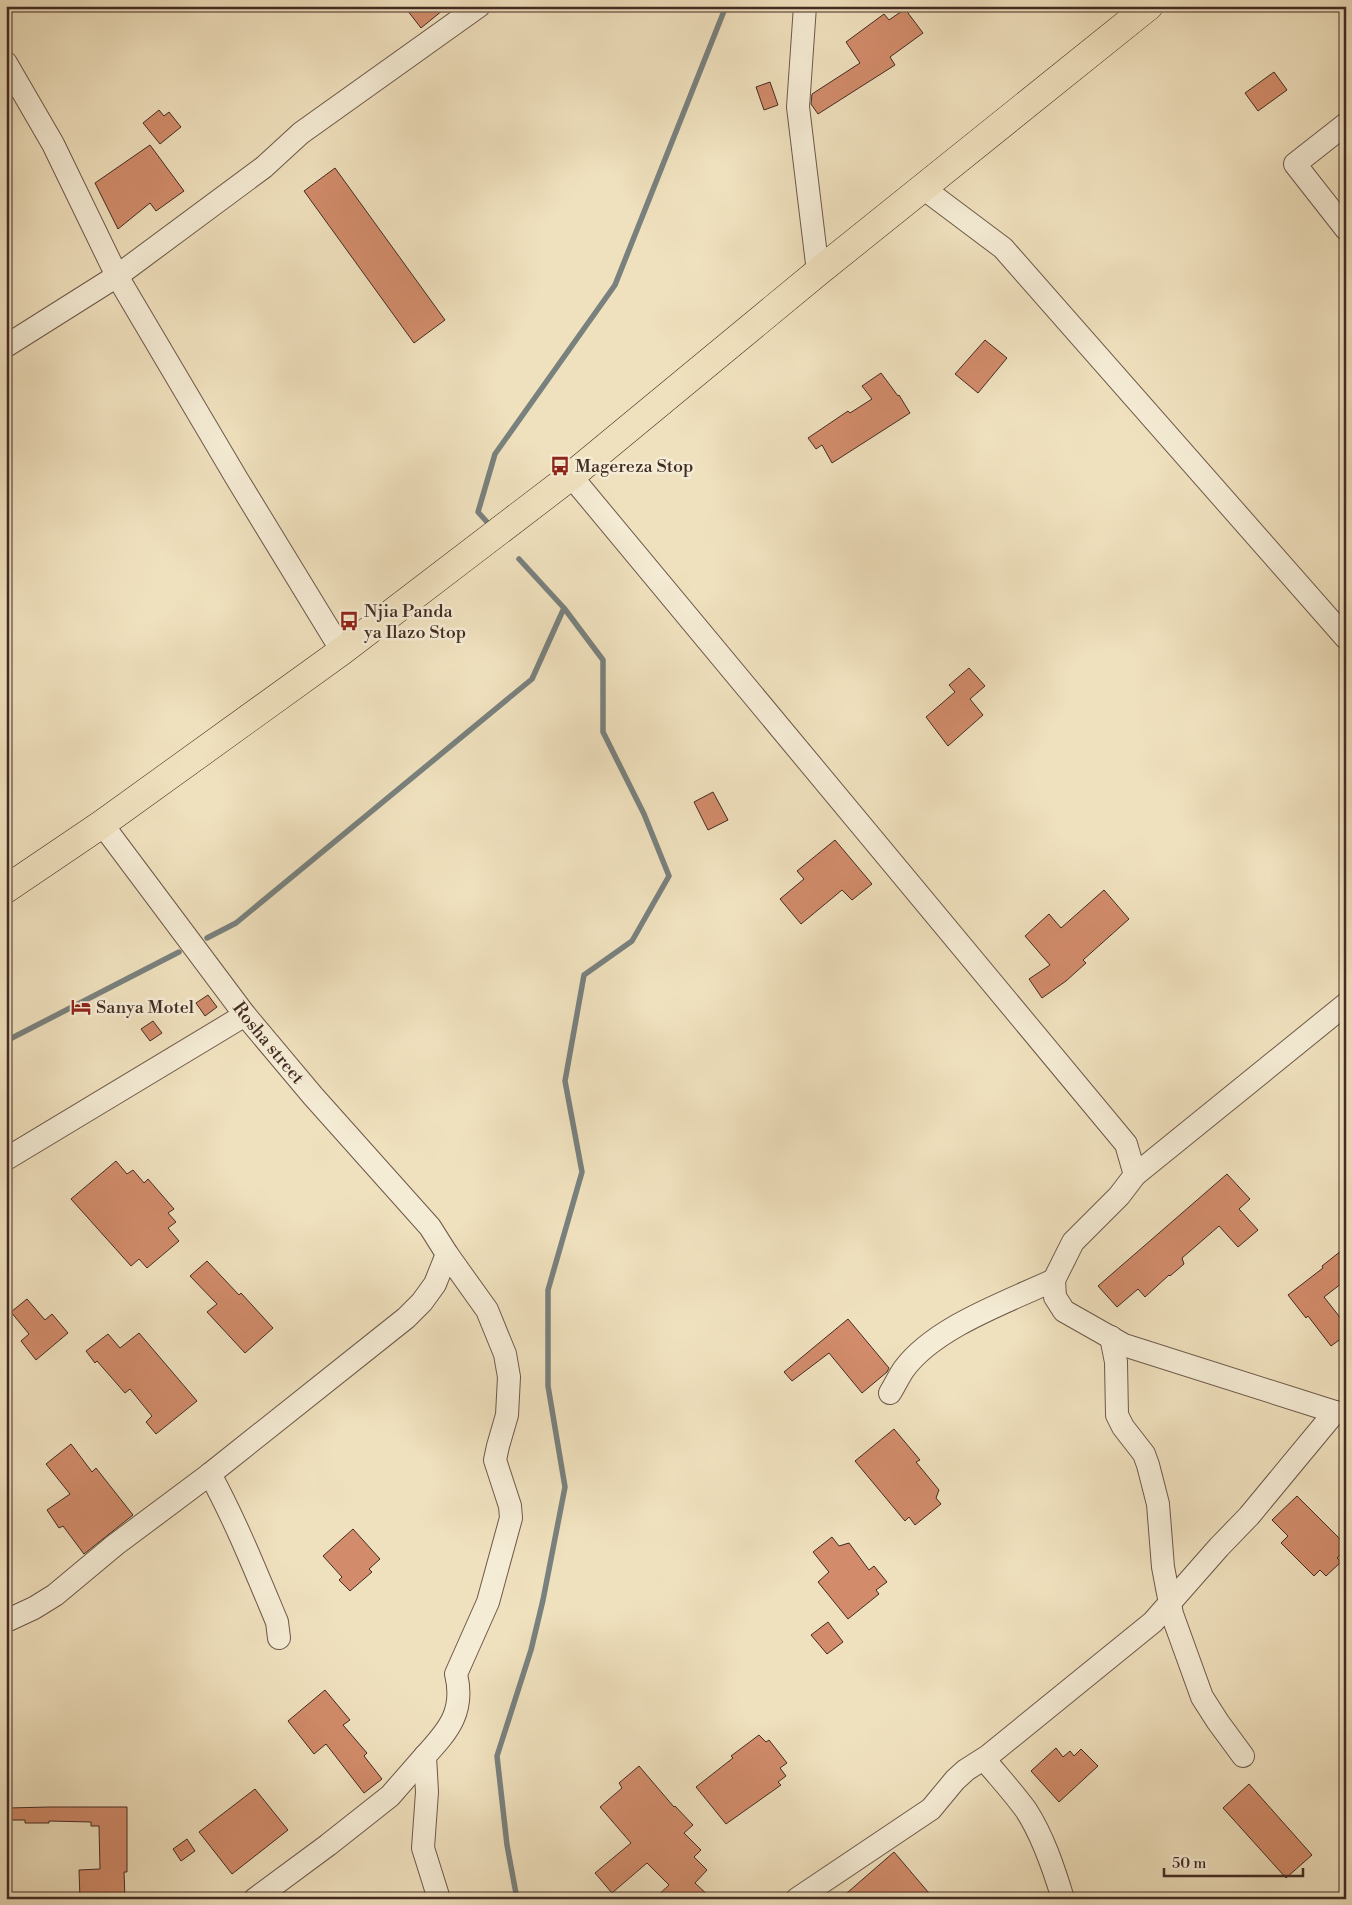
<svg xmlns="http://www.w3.org/2000/svg" width="1352" height="1905" viewBox="0 0 1352 1905" font-family="'Libre Bodoni',serif">
<style>
.lines{fill:none;stroke-linecap:round;stroke-linejoin:round}
.stream{stroke:#79817e;stroke-width:5.5}
.building{fill:#d28c6b;stroke:#422b23}
.minor-casing{stroke:#6e584a;stroke-width:24}
.highway-casing{stroke:#422b23;stroke-width:29}
.minor{stroke:#f5ecd5;stroke-width:22}
.highway{stroke:#f0e1be;stroke-width:28}
.labels{text-anchor:middle;dominant-baseline:central;stroke-width:5;stroke-linejoin:round;paint-order:stroke}
.poi-label{font-size:18px;fill:#422b23;stroke:#f5ecd5;text-anchor:start}
.street-label{font-size:18px;fill:#422b23;stroke:#f5ecd5}
</style>
<rect width="100%" height="100%" fill="#f0e1be"/>
<filter id="stains"><feTurbulence type="fractalNoise" baseFrequency=".004" numOctaves="4"/><feColorMatrix values="0 0 0 0 .2 0 0 0 0 .09 0 0 0 0 .02 0 0 0 .5 -.17"/></filter>
<radialGradient id="worn" r=".72"><stop offset=".6" stop-color="#630" stop-opacity="0"/><stop offset="1" stop-color="#630" stop-opacity=".3"/></radialGradient>
<g class="lines">
<!-- stream -->
<path class="stream" d="M487 522 478 512 495 454 615 285 726 6
M207 938 236 923 532 679 564 608 519 559
M6 1041 179 952
M517 1899 507 1845 497 1756 531 1650 543 1600 565 1487 548 1386V1290L582 1172 565 1081 584 975 632 941 669 876 644 814 603 732V660L564 608"/>
</g>
<!-- building -->
<path class="building" d="M404 6H448L421 28Z
M905 9 923 33 890 57 895 65 818 114 811 104 812 94 860 63 846 42 884 14 889 20Z
M1274 72 1287 90 1258 111 1245 93Z
M770 82 778 105 764 110 756 87Z
M159 110 164 116 169 112 181 127 160 144 143 123Z
M150 145 184 191 156 211 150 203 118 229 95 183Z
M335 168 445 320 414 343 304 191Z
M985 340 1007 358 978 393 955 374Z
M881 373 898 396 899 395 910 413 832 463 822 445 816 449 808 438 848 411 850 413 872 399 862 386Z
M969 668 985 686 970 699 983 715 948 746 926 717 955 692 949 685Z
M713 792 728 820 708 830 694 802Z
M835 840 872 884 852 900 842 890 801 924 780 899 804 879 797 871Z
M1104 890 1129 919 1083 960 1086 963 1066 981 1042 998 1029 979 1050 965 1025 936 1049 914 1061 928Z
M208 995 217 1007 205 1016 196 1003Z
M153 1021 162 1033 150 1041 141 1029Z
M116 1161 127 1174 133 1170 144 1183 148 1179 174 1209 168 1213 176 1222 168 1228 179 1241 147 1268 139 1259 131 1266 71 1199Z
M1227 1174 1250 1199 1239 1209 1258 1230 1238 1247 1219 1226 1182 1258 1184 1264 1170 1276 1169 1275 1145 1297 1138 1289 1117 1307 1098 1286Z
M1346 1247V1280L1324 1297 1346 1325V1335L1331 1346 1308 1316 1306 1318 1288 1295 1323 1268 1322 1266Z
M207 1261 239 1295 241 1293 273 1328 245 1353 207 1312 217 1304 190 1276Z
M27 1299 45 1320 52 1314 68 1333 36 1360 21 1341 29 1334 11 1312Z
M848 1319 889 1368 887 1372 862 1393 829 1353 792 1381 784 1372Z
M139 1333 197 1401 156 1434 146 1422 152 1416 130 1389 125 1393 97 1361 95 1363 86 1351 108 1334 120 1348Z
M894 1429 920 1460 916 1462 939 1490 936 1498 941 1504 915 1525 909 1517 905 1521 855 1461Z
M71 1444 92 1472 96 1468 133 1515 84 1554 63 1526 59 1528 47 1510 70 1494 46 1464Z
M1297 1496 1346 1545V1549L1337 1558 1341 1562 1326 1576 1320 1570 1314 1576 1281 1543 1288 1536 1272 1520Z
M353 1529 380 1559 369 1569 372 1572 350 1591 339 1580 342 1577 323 1556Z
M832 1537 839 1546 849 1543 869 1570 874 1566 887 1582 876 1590 879 1594 848 1619 818 1582 829 1572 813 1552Z
M828 1622 843 1642 827 1654 811 1635Z
M325 1690 350 1720 343 1725 367 1753 364 1756 382 1779 364 1793 326 1744 314 1754 288 1721Z
M759 1735 766 1742 769 1740 787 1763 780 1768 786 1776 778 1782 781 1785 726 1824 696 1787 733 1758 731 1756Z
M1056 1748 1063 1757 1070 1751 1074 1756 1081 1749 1098 1766 1059 1802 1031 1771Z
M639 1766 674 1807 675 1806 693 1825 684 1833 701 1850 694 1857 707 1870 695 1883 712 1899H654L669 1885 647 1863 612 1893 595 1873 631 1843 600 1807 622 1788 619 1783Z
M1249 1784 1312 1855 1286 1878 1223 1808Z
M255 1789 288 1830 232 1874 199 1832Z
M49 1807H127V1872H124L125 1899H80L79 1870 100 1869 99 1826H91V1822L49 1821V1823H25V1820H8V1808Z
M187 1839 195 1851 181 1861 173 1849Z
M894 1852 934 1899H840Z"/>
<g class="lines">
<defs>
<g id="minor">
<path d="M805 6 798 107 818 272"/>
<path d="M6 63 53 144 117 276 237 479 342 651"/>
<path d="M1346 124 1295 164 1346 229"/>
<path d="M923 188 1003 248 1346 638"/>
<path d="M6 346 117 276 264 167 301 133 479 6"/>
<path d="M571 476 1126 1144 1135 1175 1119 1196 1073 1242 1054 1280 1055 1297 1064 1311 1124 1345 1335 1412 1346 1414"/>
<path id="s1" d="M102 824 245 1015 313 1096 430 1227 447 1254 487 1310 505 1354 509 1377 507 1415 498 1446 495 1460 510 1506 511 1518 488 1602 456 1674C465 1711 449 1730 425 1756L427 1792 423 1848 439 1899"/>
<path d="M6 1159 245 1015"/>
<path d="M1135 1175 1346 1004"/>
<path d="M1111 1337 1116 1362 1117 1415 1123 1427 1144 1454 1148 1465 1158 1504 1163 1567 1172 1614 1202 1697 1218 1722 1243 1756"/>
<path d="M890 1393C895 1385 899 1376 904 1369 935 1327 1007 1302 1054 1280"/>
<path d="M210 1474C236 1522 256 1572 277 1622L279 1638"/>
<path d="M6 1621 34 1608 55 1595 115 1545 210 1474 406 1318 422 1302 435 1284 447 1254"/>
<path d="M984 1759C998 1776 1013 1792 1026 1810 1043 1836 1054 1869 1063 1899"/>
<path d="M255 1899 328 1845 390 1796 425 1756"/>
<path d="M797 1899 931 1809 955 1780 966 1770 988 1756 1153 1622 1219 1547 1249 1516 1335 1412"/>
</g>
<path id="highway" d="M6 889 102 824 342 651 571 476 818 272 1149 6"/>
</defs>
<!-- minor casing -->
<use href="#minor" class="minor-casing"/>
<!-- highway casing -->
<use href="#highway" class="highway-casing"/>
<!-- minor -->
<use href="#minor" class="minor"/>
<!-- highway -->
<use href="#highway" class="highway"/>
</g>
<!-- icons -->
<defs>
<symbol id="bus-bare" viewBox="-9 -9 18 18"><path d="M-5-6H5V4H4V6H2V4H-2V6H-4V4H-5ZM-3.5-4V0h7V-4ZM-3.5 1.2v1.5H-2V1.2ZM2 1.2v1.5H3.5V1.2Z" fill="#8f2418" stroke="#f5ecd5" stroke-width="2.5" paint-order="stroke"/></symbol>
<symbol id="hotel-bare" viewBox="-9 -9 18 18"><path d="M-6-4.5h1.5V1H6V5H4.5V3h-9V5H-6ZM-4 0a1.8 1.8 0 1 1 3.6 0ZM.5 0V-2.5h3Q6-2.5 6 0Z" fill="#8f2418" stroke="#f5ecd5" stroke-width="2.5" paint-order="stroke"/></symbol>
</defs>
<g fill-rule="evenodd">
<use href="#bus-bare" x="546" y="452" width="28" height="28"/>
<use href="#bus-bare" x="335" y="607" width="28" height="28"/>
<use href="#hotel-bare" x="67" y="993" width="28" height="28"/>
</g>
<g class="labels">
<!-- poi labels -->
<g class="poi-label">
<text x="575" y="466">Magereza Stop</text>
<text x="364" y="611">Njia Panda<tspan x="364" dy="21">ya Ilazo Stop</tspan></text>
<text x="96" y="1007">Sanya Motel</text>
</g>
<!-- street labels -->
<g class="street-label">
<text stroke="none"><textPath href="#s1" startOffset="275">Rosha street</textPath></text>
</g>
</g>
<!-- margin -->
<rect width="1352" height="1905" fill="none" stroke="#f0e1be" stroke-width="25"/>
<rect x="8" y="8" width="1337" height="1890" fill="none" stroke="#422b23" stroke-width="2.5"/>
<rect x="12" y="12" width="1327" height="1880" fill="none" stroke="#422b23"/>
<!-- scale -->
<path d="M1164 1868v8h139v-8" fill="none" stroke="#422b23" stroke-width="2.5"/>
<text x="1172" y="1868" font-size="15" fill="#422b23" stroke="#f5ecd5" stroke-width="4" paint-order="stroke">50 m</text>
<rect width="100%" height="100%" filter="url(#stains)"/>
<rect width="100%" height="100%" fill="url(#worn)"/>
</svg>
